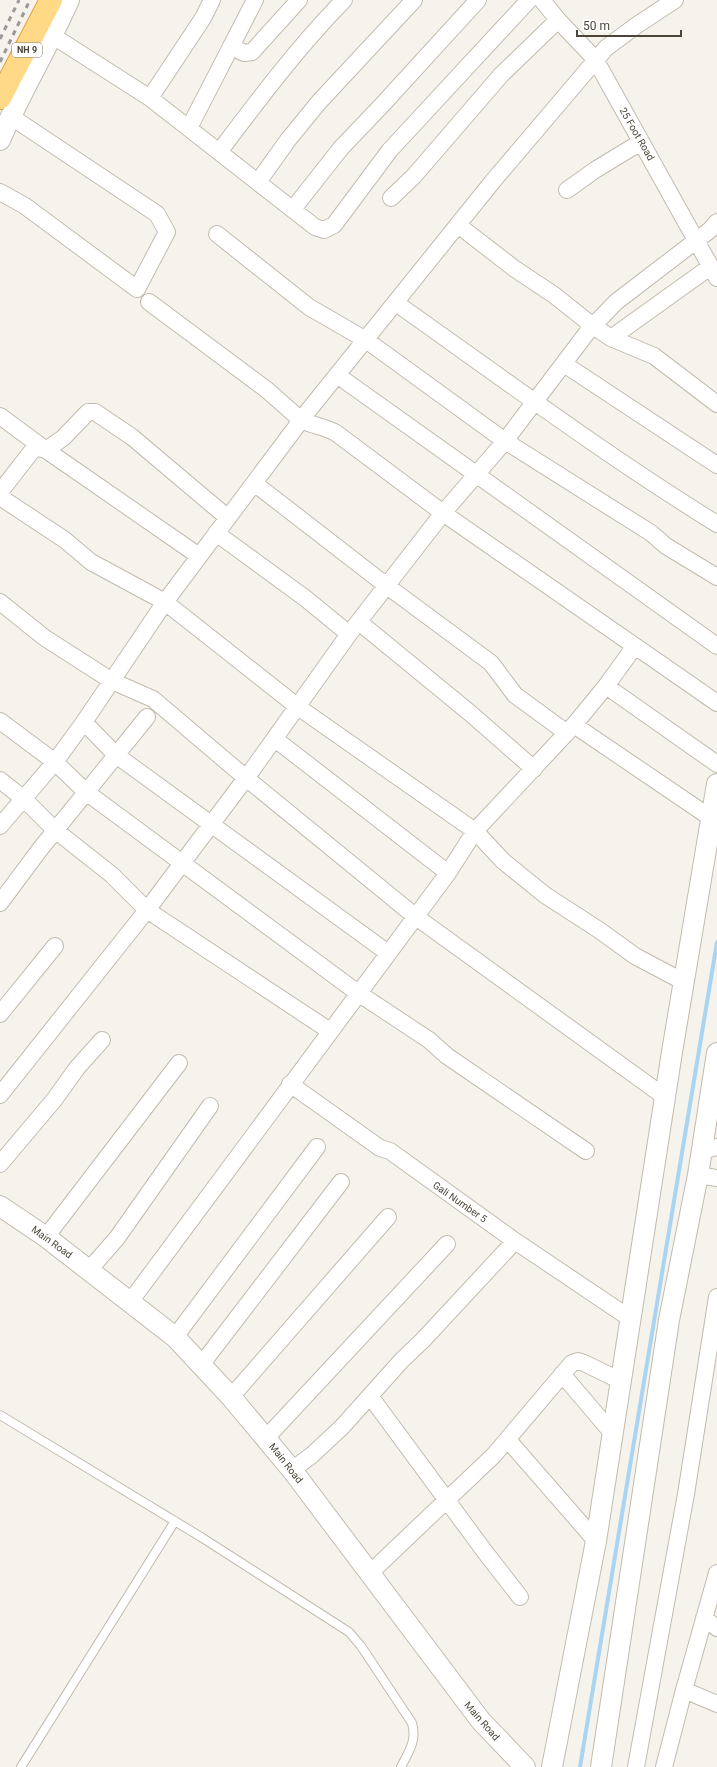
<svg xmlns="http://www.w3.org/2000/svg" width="717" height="1767" viewBox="0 0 717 1767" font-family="Roboto,sans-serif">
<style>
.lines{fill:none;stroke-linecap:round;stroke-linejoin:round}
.stream{stroke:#a9d4f2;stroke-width:4}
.service-casing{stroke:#c2bbae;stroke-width:10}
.minor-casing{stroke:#c2bbae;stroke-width:18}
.tertiary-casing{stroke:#c2bbae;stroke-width:22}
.trunk-casing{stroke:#e0a43c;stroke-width:24}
.service{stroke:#fff;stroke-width:8}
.minor{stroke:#fff;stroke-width:16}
.tertiary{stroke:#fff;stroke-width:20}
.trunk{stroke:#ffd985;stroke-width:22}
.rail{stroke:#9a9a9a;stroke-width:3;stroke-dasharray:5 5;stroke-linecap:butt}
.labels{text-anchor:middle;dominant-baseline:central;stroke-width:3;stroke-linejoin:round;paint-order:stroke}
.shield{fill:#fff;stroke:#817c74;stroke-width:1}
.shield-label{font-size:9px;font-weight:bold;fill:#4b4439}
.street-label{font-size:10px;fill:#4b4439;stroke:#fff}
</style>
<rect width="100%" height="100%" fill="#f6f3ec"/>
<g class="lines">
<!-- stream -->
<path class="stream" d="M580 1767 717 942"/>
<defs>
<path id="service" d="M0 1415 201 1537 349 1632 361 1646 412 1723C417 1741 409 1751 401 1767
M21 1767 175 1521"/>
<path id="minor" d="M542 0 558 20 595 59 717 278
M53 36 150 98 315 227 324 230 334 225 390 150 529 0
M231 46 244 53 252 52 299 0
M150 98 203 18 212 0
M189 128 255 0
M219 152C259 99 298 47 344 0
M258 182 288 140 319 102 414 0
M567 190 595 170 641 142
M0 192 25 206 137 289 167 232 157 214 10 116
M391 198 414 176 501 75 558 20
M293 209 341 148 383 104 478 0
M458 225 515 269 554 295 593 326 611 338 654 356 717 404
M217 234 309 307 366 340 505 441 651 533 666 546 717 577
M149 302 267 390 301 420C313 426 324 426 336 433L443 513 717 703
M396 303C502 378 607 456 717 524
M611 338 710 267
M564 364 717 465
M337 375 717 646
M0 416 46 450 199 556
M254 483 387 586 491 663 515 695 567 733
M0 492 35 447 46 450 63 438 88 412H95L132 437 228 518
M0 497 65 540 91 562 165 602 298 707 475 831 503 861 545 895 599 930 635 956 684 982
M216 533 305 598 349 634
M0 602 45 638 112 681 153 699 246 778 416 917 665 1097
M359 622 470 713 534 769
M606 686 717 764
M0 721 55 762 86 792 358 993 429 1040 447 1056 586 1151
M84 722 116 755 388 953
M574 725 711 818
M275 739 448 873
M0 780 24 799 55 830 112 875 147 910 330 1031
M0 826 55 762 84 722 165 602 308 411 493 181 606 48 637 25 675 0
M0 903 41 848 147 717
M0 1014 55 946
M290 1084 380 1148 390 1151 515 1241 631 1319
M0 1095 147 910 252 770 349 634 443 513 505 441 589 330 616 302 710 230 717 222
M701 1151 717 1147
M0 1164 54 1100 77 1068 102 1040
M698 1175 717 1178
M46 1237 179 1063
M89 1270 117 1238 210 1106
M130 1302 448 873 475 831 574 725 606 686 635 646
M175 1337 317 1147
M201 1365 341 1182
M562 1374 613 1434
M370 1396 485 1552 520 1597
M231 1397 388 1217
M266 1438 447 1244
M508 1440 596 1541
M292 1470 312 1455 342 1427 402 1360 423 1340 515 1241
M369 1574 494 1455 572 1363 578 1361 584 1363 621 1381
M704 1618 717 1628
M684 1690 717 1704
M636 1767 686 1494 717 1297
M664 1767 684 1690 717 1573"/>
<path id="tertiary" d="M0 140C21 92 48 47 69 0
M0 1206 46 1237 175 1337 231 1397 292 1470 481 1721 525 1767
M552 1767 596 1541 672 1052 717 784
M601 1767 669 1320 698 1175 717 1053"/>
<path id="trunk" d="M0 98 51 0"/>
</defs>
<!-- service casing -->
<use href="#service" class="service-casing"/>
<!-- minor casing -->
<use href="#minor" class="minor-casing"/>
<!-- tertiary casing -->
<use href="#tertiary" class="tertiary-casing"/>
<!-- trunk casing -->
<use href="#trunk" class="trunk-casing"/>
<!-- service -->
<use href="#service" class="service"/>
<!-- minor -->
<use href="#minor" class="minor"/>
<!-- tertiary -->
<use href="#tertiary" class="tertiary"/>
<!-- trunk -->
<use href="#trunk" class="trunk"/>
<!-- rail -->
<path class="rail" d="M0 39 19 0
M0 62 30 0"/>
</g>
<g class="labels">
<!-- shield labels -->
<rect class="shield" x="12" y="43" width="30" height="14" rx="3"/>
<g class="shield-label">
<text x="27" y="50">NH 9</text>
</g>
<!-- street labels -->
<g class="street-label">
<text transform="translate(637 134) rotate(60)">25 Foot Road</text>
<text transform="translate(460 1202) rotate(35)">Gali Number 5</text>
<text transform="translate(52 1242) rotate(36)">Main Road</text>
<text transform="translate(286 1463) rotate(52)">Main Road</text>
<text transform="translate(482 1721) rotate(49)">Main Road</text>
</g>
</g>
<!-- scale -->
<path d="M577 30v6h104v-6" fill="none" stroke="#4b4439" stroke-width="2"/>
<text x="583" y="30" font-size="12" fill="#4b4439" stroke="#ffffff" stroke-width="3" paint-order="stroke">50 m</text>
</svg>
